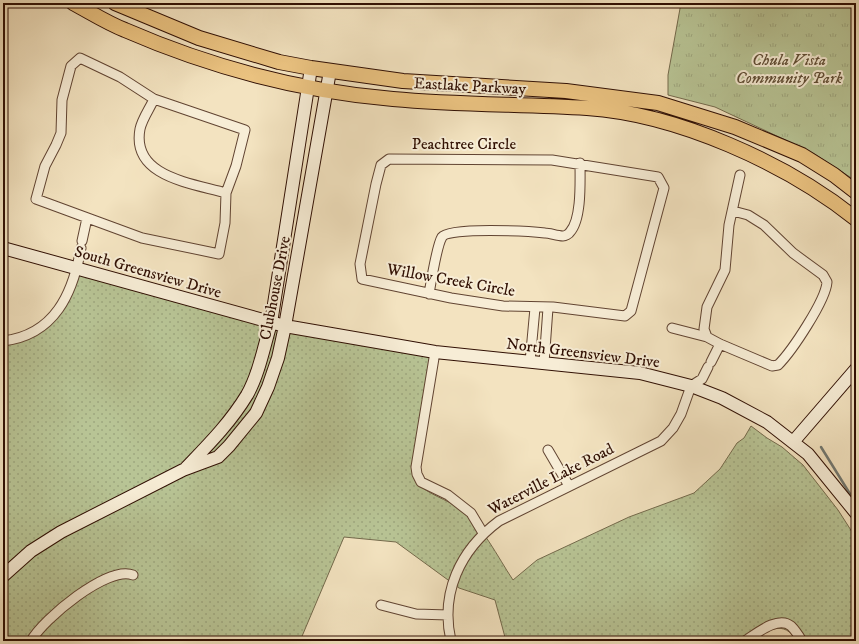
<svg xmlns="http://www.w3.org/2000/svg" width="859" height="644" viewBox="0 0 859 644" font-family="'IM FELL DW Pica',serif">
<style>
.grass{fill:url(#grass-dots);stroke:#746a4c}
.park{fill:url(#park-tufts);stroke:#746a4c}
.lines{fill:none;stroke-linecap:round;stroke-linejoin:round}
.stream{stroke:#717770;stroke-width:2.5}
.street-casing{stroke:#614432;stroke-width:11}
.secondary-casing{stroke:#300f03;stroke-width:14}
.primary-casing{stroke:#300f03;stroke-width:16}
.street{stroke:#f7edd6;stroke-width:9}
.secondary{stroke:#f7edd6;stroke-width:12}
.primary{stroke:#eac280;stroke-width:14}
.labels{text-anchor:middle;dominant-baseline:central;stroke-width:4;stroke-linejoin:round;paint-order:stroke}
.park-label{font-size:16px;font-style:italic;fill:#604e36;stroke:#f7edd6}
.street-label{font-size:16px;fill:#300f03;stroke:#f7edd6}
</style>
<defs>
<pattern id="grass-dots" width="8" height="8" patternUnits="userSpaceOnUse"><rect width="8" height="8" fill="#b8c495"/><path d="M2 2h.1M6 6h.1" fill="none" stroke="#9ea77f" stroke-width="1.8" stroke-linecap="round"/></pattern>
<pattern id="park-tufts" width="24" height="20" patternUnits="userSpaceOnUse"><rect width="24" height="20" fill="#b8c495"/><path d="M3 7l-1-3M5 7V3M7 7l1-3M15 17l-1-3M17 17v-4M19 17l1-3" fill="none" stroke="#9ea77f"/></pattern>
</defs>
<rect width="100%" height="100%" fill="#f3e3c0"/>
<filter id="stains"><feTurbulence type="fractalNoise" baseFrequency=".005" numOctaves="4"/><feColorMatrix values="0 0 0 0 .2 0 0 0 0 .09 0 0 0 0 .02 0 0 0 .5 -.17"/></filter>
<radialGradient id="worn" r=".72"><stop offset=".6" stop-color="#630" stop-opacity="0"/><stop offset="1" stop-color="#630" stop-opacity=".3"/></radialGradient>
<!-- grass -->
<path class="grass" d="M72 271 247 319 435 351 418 483C428 495 447 499 460 509 483 526 497 556 513 580L537 560 629 517 694 493 720 469 737 443 744 438 751 426 767 438 782 447 803 465 838 510 856 538V641H797C784 619 767 630 751 641H506L495 600 459 588 396 542 344 537 300 641H3V345L18 342 59 310Z"/>
<!-- park -->
<path class="park" d="M681 3H856V181L813 153 715 107 668 95V75Z"/>
<g class="lines">
<!-- stream -->
<path class="stream" d="M821 447 855 502"/>
<defs>
<path id="street" d="M80 58 120 77 154 99 245 130 236 166 226 193 225 223 219 254 142 238 36 199 45 166 56 145 61 133 62 100 71 66Z
M154 99C150 108 142 119 140 129 131 177 192 183 226 193
M389 159 552 160 658 177 664 188 631 311 625 316 553 307 503 306 451 298 362 279 360 264 376 184 381 165Z
M733 211 748 215 764 225 793 253 823 275 827 282C826 300 792 351 778 365L772 366 720 344 707 337 704 329 707 307 725 270 729 225 740 175
M82 241 87 218
M429 294C431 282 437 245 442 237 449 227 529 231 545 233 550 233 557 236 563 236 565 236 569 234 570 232 582 219 580 180 580 163
M672 328 707 337
M3 341C55 335 73 293 81 248
M435 352 416 467 417 474 421 482 448 495 471 513 483 533
M530 362 535 308
M711 362 720 344
M544 363 548 308
M548 450 569 486
M381 605 416 614 448 615
M31 641C43 619 108 565 133 575
M451 641C440 593 460 550 499 521L661 441 673 428 681 414 691 386 702 379 708 367
M745 641C756 634 778 615 791 626 795 630 799 636 802 641"/>
<path id="secondary" d="M3 248 285 326 435 352 640 373 691 386 722 398 767 422 808 454 856 513
M793 442 856 369
M186 468C208 445 230 423 247 395 259 374 264 346 271 323L311 68
M3 576 31 551 61 532 183 470 218 457 229 446 256 413 268 387 278 358 285 326 330 71"/>
<path id="primary" d="M73 3C90 12 107 23 125 30 210 67 300 91 393 99 457 105 522 104 587 108 677 114 786 163 856 219
M115 3 199 38 279 62 311 68 403 81 566 91 658 103 735 127 802 155 834 175 856 192"/>
</defs>
<!-- street casing -->
<use href="#street" class="street-casing"/>
<!-- secondary casing -->
<use href="#secondary" class="secondary-casing"/>
<!-- primary casing -->
<use href="#primary" class="primary-casing"/>
<!-- street -->
<use href="#street" class="street"/>
<!-- secondary -->
<use href="#secondary" class="secondary"/>
<!-- primary -->
<use href="#primary" class="primary"/>
</g>
<g class="labels">
<!-- park labels -->
<g class="park-label">
<text x="789" y="60">Chula Vista<tspan x="789" dy="18">Community Park</tspan></text>
</g>
<!-- street labels -->
<g class="street-label">
<text transform="translate(470 86) rotate(3)">Eastlake Parkway</text>
<text x="464" y="144">Peachtree Circle</text>
<text transform="translate(148 272) rotate(16)">South Greensview Drive</text>
<text transform="translate(451 280) rotate(10)">Willow Creek Circle</text>
<text transform="translate(275 288) rotate(-79)">Clubhouse Drive</text>
<text transform="translate(583 353) rotate(7)">North Greensview Drive</text>
<text transform="translate(551 479) rotate(-27)">Waterville Lake Road</text>
</g>
</g>
<!-- margin -->
<rect width="859" height="644" fill="none" stroke="#f3e3c0" stroke-width="16"/>
<rect x="4" y="4" width="851" height="636" fill="none" stroke="#300f03" stroke-width="2"/>
<rect x="8" y="8" width="843" height="628" fill="none" stroke="#300f03"/>
<rect width="100%" height="100%" filter="url(#stains)"/>
<rect width="100%" height="100%" fill="url(#worn)"/>
</svg>
